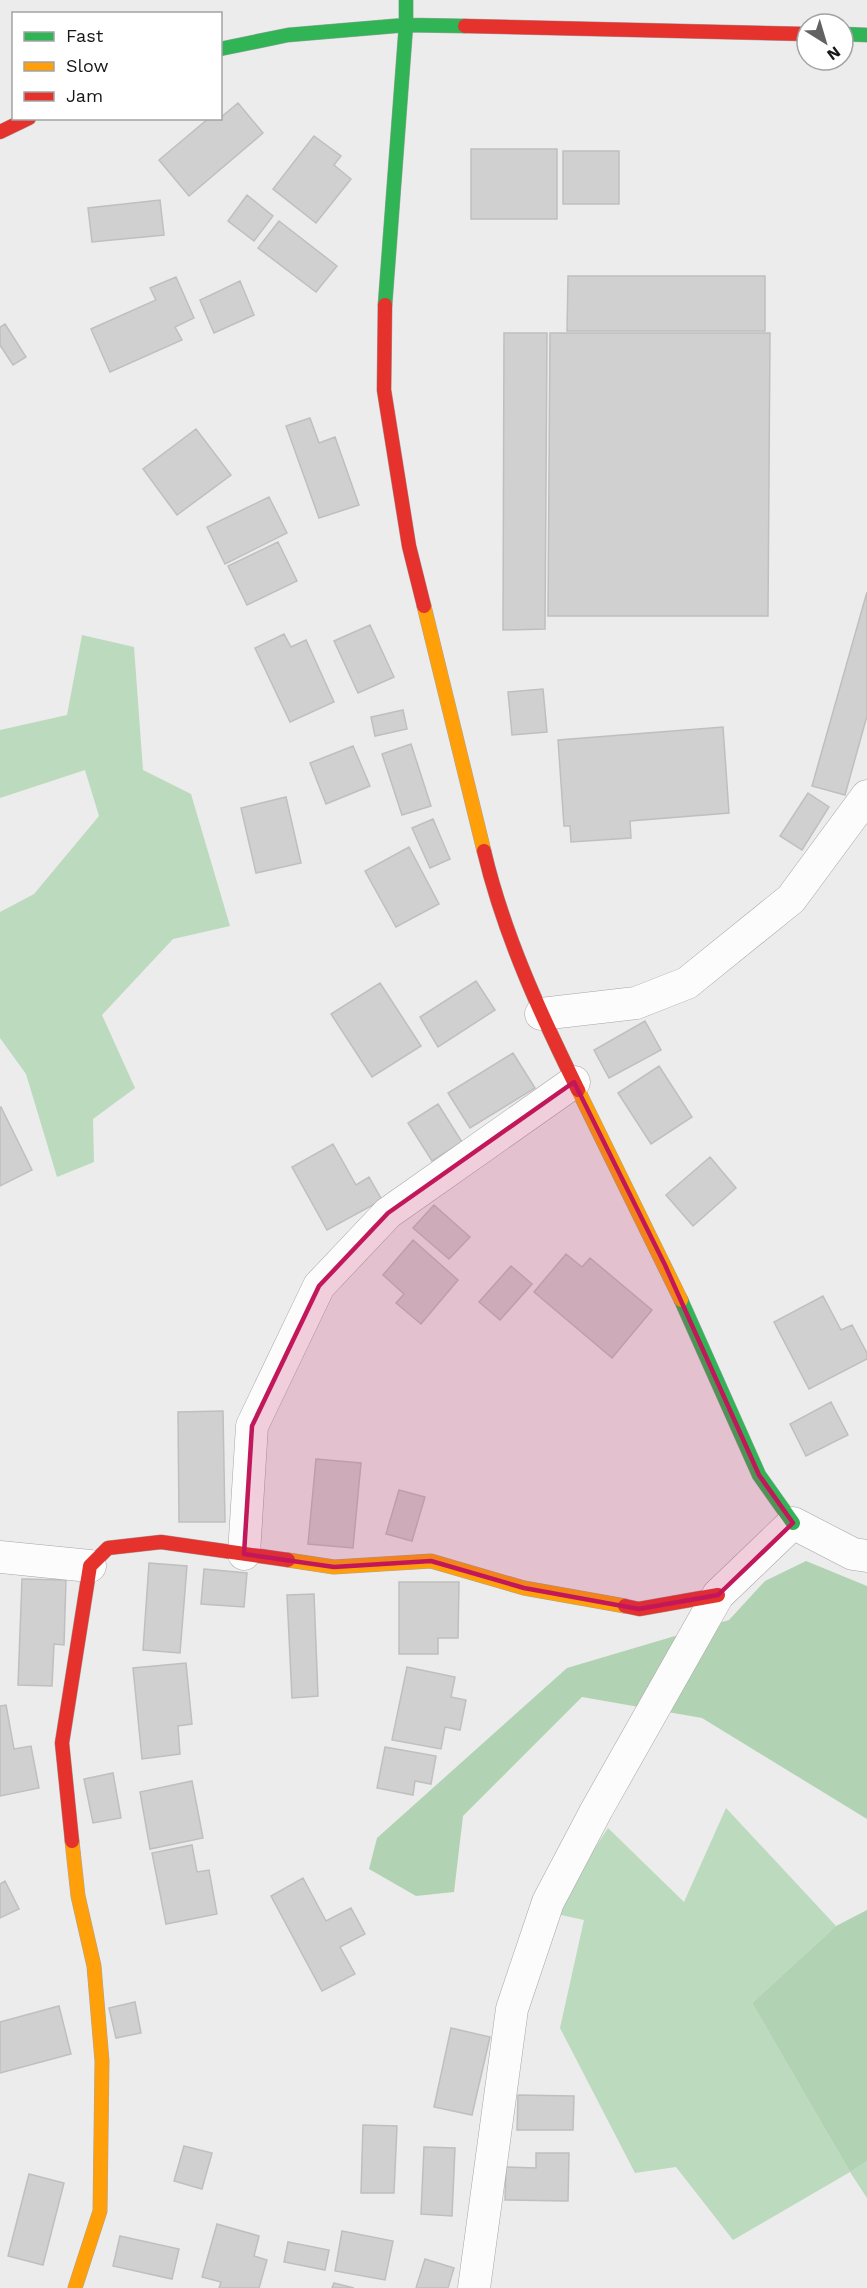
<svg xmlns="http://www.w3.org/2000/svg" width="867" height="2288" viewBox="0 0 867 2288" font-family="'Work Sans',sans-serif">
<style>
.green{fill:#bcdabe}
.forest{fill:#b1d3b3}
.building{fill:#d0d0d0;stroke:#bfbfbf;stroke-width:1.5}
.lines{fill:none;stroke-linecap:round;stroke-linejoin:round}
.street-casing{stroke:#a5a6a5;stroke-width:33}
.fast-casing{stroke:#a5a6a5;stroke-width:15}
.slow-casing{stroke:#a5a6a5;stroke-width:15}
.jam-casing{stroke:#a5a6a5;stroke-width:15}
.street{stroke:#fcfcfc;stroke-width:32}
.fast{stroke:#30b455;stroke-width:14}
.slow{stroke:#ff9f0a;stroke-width:14}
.jam{stroke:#e5322d;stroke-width:14}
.marked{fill:#c2185b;fill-opacity:0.2;stroke:#c2185b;stroke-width:4.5;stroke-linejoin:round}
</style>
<rect width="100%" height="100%" fill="#ebeceb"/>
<!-- green -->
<path class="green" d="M82 635 134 647 143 770 191 794 230 926 173 939 102 1015 135 1088 93 1119 94 1162 57 1177 26 1074 0 1038V912L34 894 99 816 85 770 0 798V730L67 715Z
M726 1808 836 1926 752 2003 850 2172 867 2161V2198L850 2172 733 2240 676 2167 635 2173 560 2028 584 1920 552 1913 608 1828 684 1902Z"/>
<!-- forest -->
<path class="forest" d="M806 1561 867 1586V1819L702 1718 582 1697 463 1816 454 1892 416 1896 369 1869 377 1838 567 1668 729 1620 765 1581Z
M867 1910V2161L850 2172 752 2003 836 1926Z"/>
<!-- building -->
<path class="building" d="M238 103 263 133 189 196 159 160 209 118H220Z
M314 136 341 156 334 165 351 179 316 223 273 189Z
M471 149H557V219H471Z
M563 151H619V204H563Z
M247 195 273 216 254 241 228 221Z
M160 200 164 235 92 242 88 208Z
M279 221 337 266 316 292 258 248Z
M568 276H765V331H567Z
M176 277 194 318 175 327 182 340 110 372 91 329 156 300 150 288Z
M240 281 254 315 214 333 200 300Z
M5 324 26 357 13 365 0 345V327Z
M504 333H547L545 629 503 630Z
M550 333H770L768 616H548Z
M310 418 319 443 335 437 359 505 319 518 286 426Z
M196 429 231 475 177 515 143 469Z
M269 497 287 533 225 564 207 527Z
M278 542 297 581 247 605 228 566Z
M867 592V716L845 795 812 786Z
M370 625 394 677 358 693 334 641Z
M284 634 291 647 306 640 334 702 290 722 255 648Z
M543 689 547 732 512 735 508 692Z
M403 710 407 729 375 736 371 717Z
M723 727 729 813 630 821 631 838 571 842 570 826H564L558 740Z
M411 744 431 806 402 815 382 754Z
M353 746 370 786 326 804 310 763Z
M808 793 829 807 802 850 780 836Z
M286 797 301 863 256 873 241 808Z
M433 819 450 859 430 868 412 828Z
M409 847 439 904 396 927 365 871Z
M476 981 495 1010 438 1047 420 1017Z
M380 983 421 1046 372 1077 331 1014Z
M645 1021 661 1050 609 1078 594 1050Z
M513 1053 535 1088 470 1128 448 1093Z
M659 1066 692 1117 651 1144 618 1093Z
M438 1104 462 1142 432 1161 408 1123Z
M1 1107 32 1170 0 1186V1108Z
M333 1144 356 1185 369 1177 382 1200 327 1230 292 1167Z
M710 1157 736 1188 693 1226 666 1195Z
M434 1205 470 1237 449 1259 413 1228Z
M413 1240 458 1280 421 1324 396 1303 404 1294 383 1275Z
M566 1254 582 1267 590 1258 652 1310 612 1358 534 1292Z
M511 1266 532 1284 500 1320 479 1302Z
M823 1296 841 1330 852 1325 867 1353V1359L809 1389 774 1322Z
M831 1402 848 1435 806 1456 790 1424Z
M223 1411 225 1522H179L178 1412Z
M316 1459 361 1463 353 1548 308 1544Z
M399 1490 425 1497 412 1541 386 1534Z
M149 1563 187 1566 180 1653 143 1650Z
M204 1569 247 1573 244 1607 201 1604Z
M22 1579 66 1580 64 1645 54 1644 52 1686 18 1685Z
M399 1582H459L458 1638H438V1654H399Z
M314 1594 318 1696 292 1698 287 1595Z
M186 1663 192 1724 178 1726 180 1754 142 1759 133 1668Z
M407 1667 455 1677 451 1697 466 1700 460 1730 445 1727 441 1749 392 1740Z
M6 1705 14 1749 31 1746 39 1788 0 1796V1706Z
M385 1747 436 1756 431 1784 415 1781 413 1795 377 1788Z
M113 1773 121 1818 93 1823 84 1779Z
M192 1781 203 1838 150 1849 140 1792Z
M192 1845 197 1872 209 1870 217 1914 166 1924 152 1853Z
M303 1878 326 1921 351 1908 365 1934 340 1947 355 1974 322 1991 271 1896Z
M5 1881 19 1909 0 1918V1884Z
M135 2002 141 2033 116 2038 109 2008Z
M59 2006 71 2054 0 2073V2022Z
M451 2028 490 2037 472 2115 434 2107Z
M518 2095 574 2096 573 2130H517Z
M363 2125 397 2126 394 2193H361Z
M184 2146 212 2153 202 2189 174 2181Z
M424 2147 455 2148 452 2216 421 2214Z
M536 2153H569L568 2201 505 2200 506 2167 536 2168Z
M29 2174 64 2183 43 2265 8 2256Z
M217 2224 259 2236 254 2256 267 2260 259 2288H219L221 2282 202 2277Z
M342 2231 393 2241 385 2280 335 2271Z
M120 2236 179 2249 172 2279 113 2266Z
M288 2242 329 2250 325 2270 284 2262Z
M425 2259 454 2268 448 2288H416Z
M334 2283 354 2288H332Z"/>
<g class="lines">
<defs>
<path id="street" d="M541 1014 636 1003 687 983 791 899 867 796
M244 1554 252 1426 319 1286 388 1213 574 1082
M0 1557 90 1566
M474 2288 512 2009 548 1902 597 1809 718 1595 793 1523 853 1554 867 1556"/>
<path id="fast" d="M843 34 867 35
M220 49 288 35 406 25 465 26
M385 305 406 25V0
M681 1300 759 1475 793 1523"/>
<path id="slow" d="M424 606 484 851
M578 1090 681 1300
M288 1560 334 1567 431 1561 524 1588 625 1606
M72 1841 78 1896 94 1966 102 2061 100 2211 75 2288"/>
<path id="jam" d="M465 26 807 34
M0 132 29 118
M385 305 384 390 409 546 424 606
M484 851C504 935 540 1013 578 1090
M625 1606 639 1609 718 1595
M72 1841 62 1743 90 1566 108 1548 161 1542 288 1560"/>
</defs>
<!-- street casing -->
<use href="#street" class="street-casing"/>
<!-- fast casing -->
<use href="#fast" class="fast-casing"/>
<!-- slow casing -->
<use href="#slow" class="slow-casing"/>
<!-- jam casing -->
<use href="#jam" class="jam-casing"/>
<!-- street -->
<use href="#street" class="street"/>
<!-- fast -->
<use href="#fast" class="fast"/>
<!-- slow -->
<use href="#slow" class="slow"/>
<!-- jam -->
<use href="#jam" class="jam"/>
</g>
<!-- marked area -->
<path class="marked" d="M574 1082 665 1265 759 1475 793 1523 718 1595 639 1609 524 1588 431 1561 334 1567 244 1554 252 1426 319 1286 388 1213Z"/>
<!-- legend -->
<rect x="12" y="12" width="210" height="108" fill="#ffffff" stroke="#a2a3a2" stroke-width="1.5"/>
<rect x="24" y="32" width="30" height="9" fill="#30b455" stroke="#a2a3a2" stroke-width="1.5"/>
<text x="66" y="42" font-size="18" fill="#171817">Fast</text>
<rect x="24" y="62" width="30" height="9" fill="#ff9f0a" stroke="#a2a3a2" stroke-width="1.5"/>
<text x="66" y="72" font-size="18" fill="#171817">Slow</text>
<rect x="24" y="92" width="30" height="9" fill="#e5322d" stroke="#a2a3a2" stroke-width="1.5"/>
<text x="66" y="102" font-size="18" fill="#171817">Jam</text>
<!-- north arrow -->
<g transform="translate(825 42) rotate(143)"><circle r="28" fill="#ffffff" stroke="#a2a3a2" stroke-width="1.5"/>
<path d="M0-4.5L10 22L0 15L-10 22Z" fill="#616261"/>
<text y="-9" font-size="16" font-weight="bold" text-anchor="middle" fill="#171817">N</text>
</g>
</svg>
